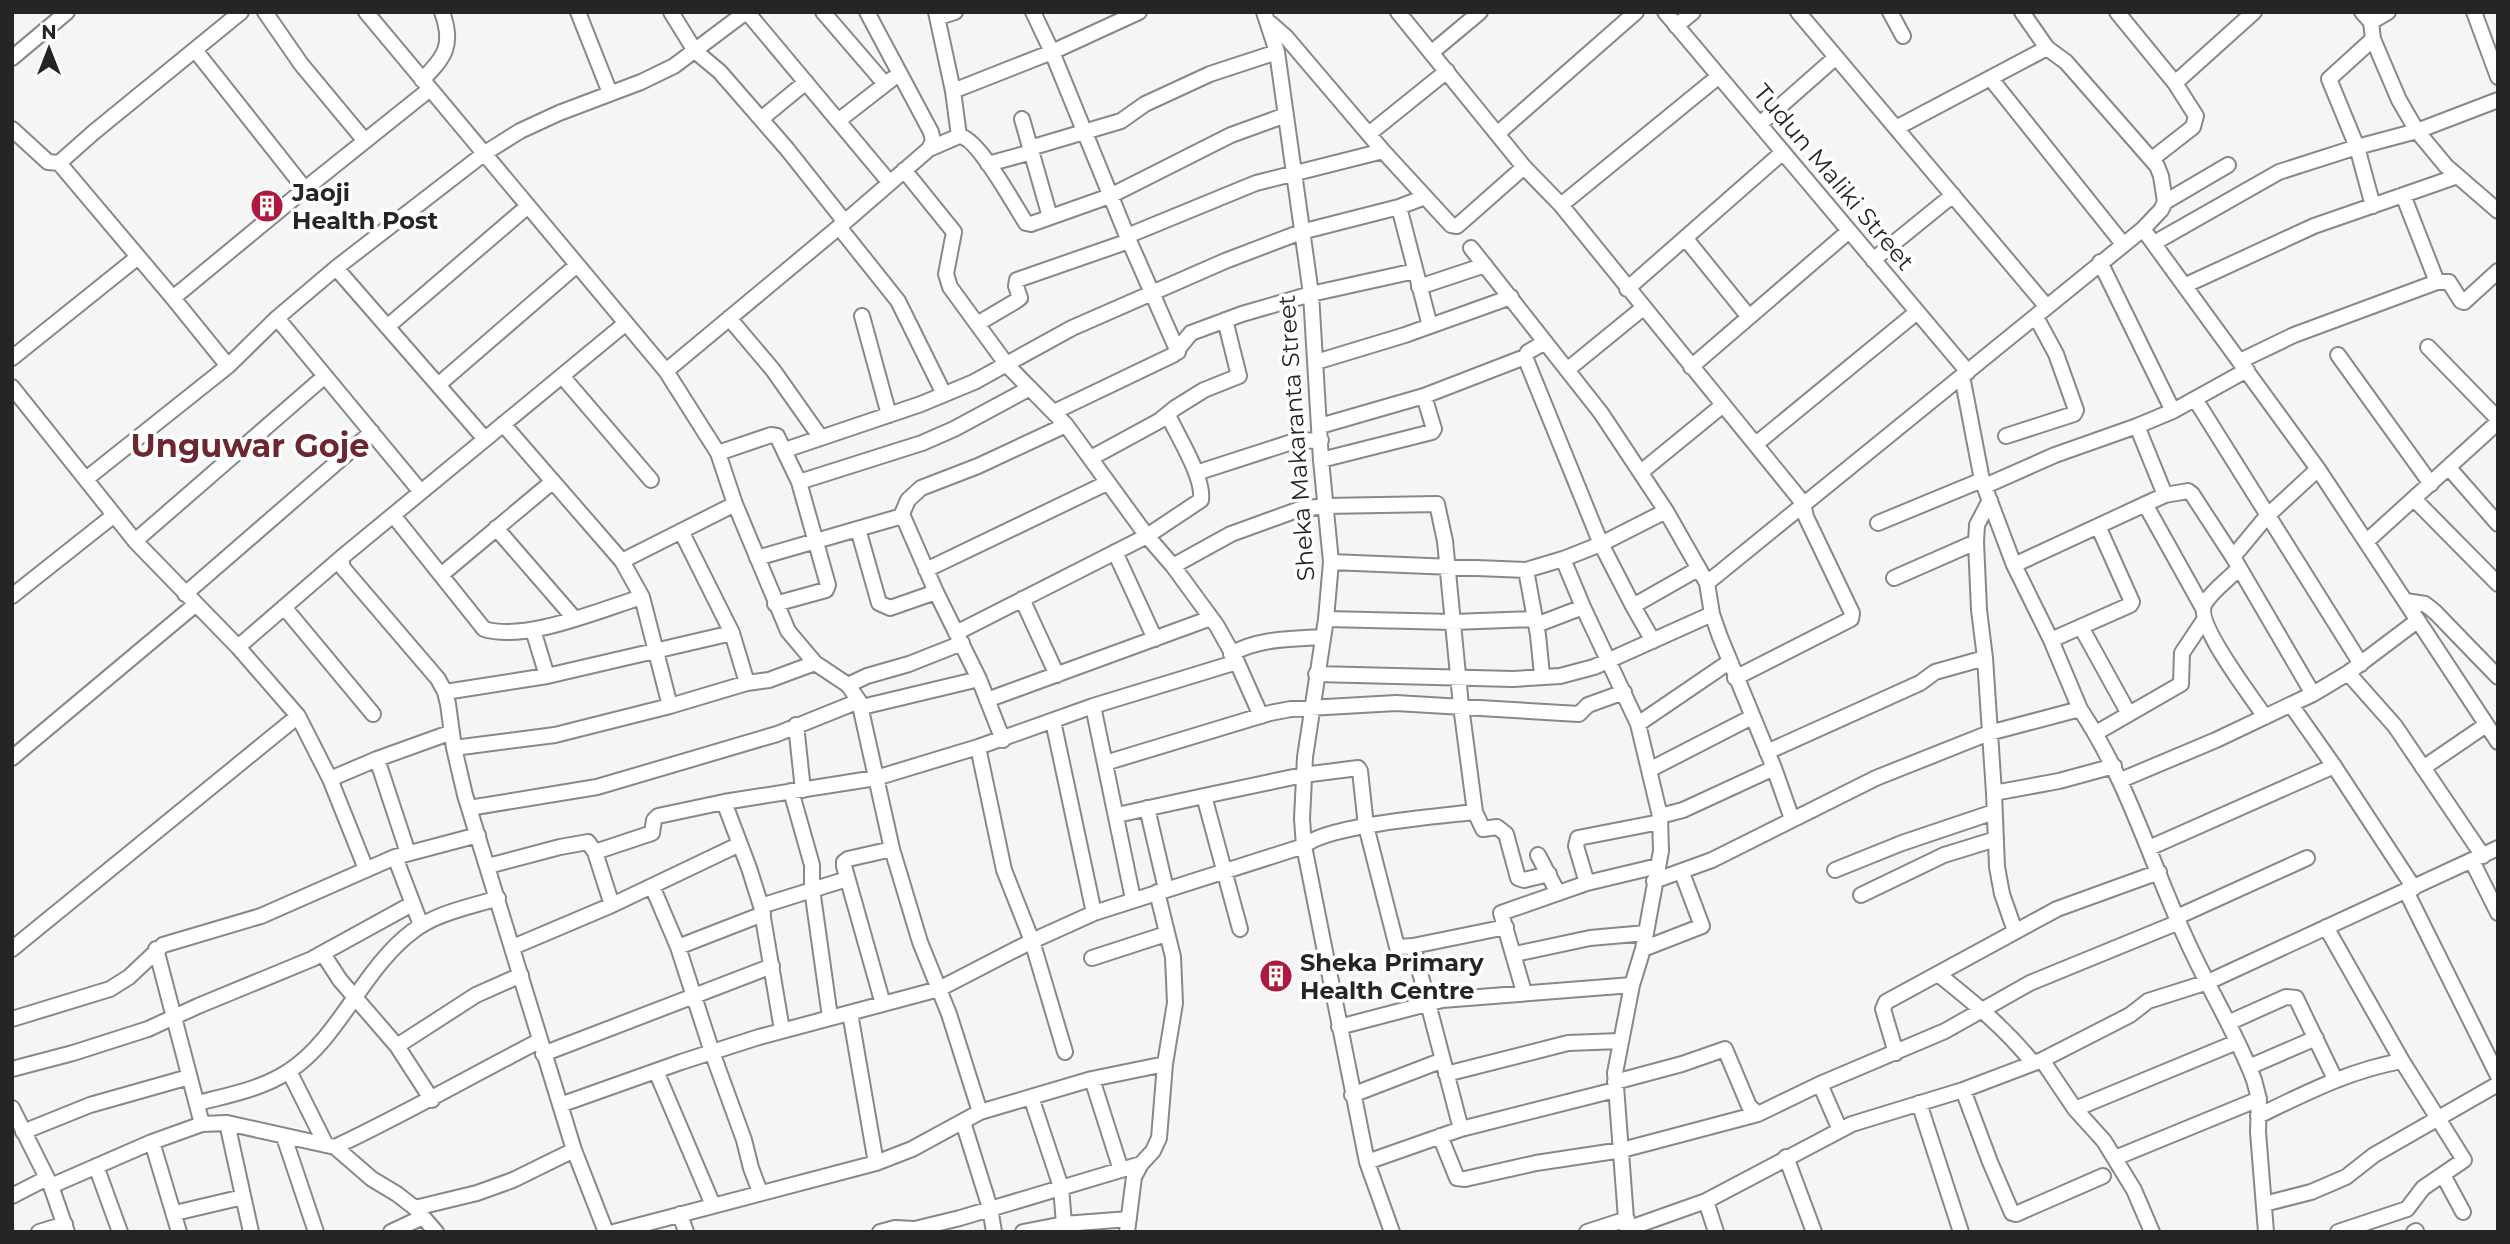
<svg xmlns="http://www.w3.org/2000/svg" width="2510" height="1244" viewBox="0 0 2510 1244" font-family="Montserrat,sans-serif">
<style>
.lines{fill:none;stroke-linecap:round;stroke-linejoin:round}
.minor-casing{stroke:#888889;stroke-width:18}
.minor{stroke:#fff;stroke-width:14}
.labels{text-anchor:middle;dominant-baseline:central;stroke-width:7;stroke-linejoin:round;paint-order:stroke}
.street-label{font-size:24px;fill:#252525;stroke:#fff}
.poi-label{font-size:24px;font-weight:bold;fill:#252525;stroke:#fff;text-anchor:start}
.district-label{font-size:32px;font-weight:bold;fill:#6d2731;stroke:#fff}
</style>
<rect width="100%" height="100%" fill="#f5f5f6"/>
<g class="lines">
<defs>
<path id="minor" d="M265 12 301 64 365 141
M366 12 666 371 718 453 735 504 788 631 815 663 848 685 859 701 892 849 920 942 949 1014 980 1112
M578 12 610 93
M671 12 695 51 720 72 787 149 845 222
M747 12 890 183
M823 12 885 84
M936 12 953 91 959 136
M1033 12 1052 52 1127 236 1178 352
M1264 12 1277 52 1311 294 1321 460 1331 562 1326 619 1305 757 1302 819 1304 846 1367 1162 1392 1232
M1398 12 1524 167 1561 205 1803 503 1806 517 1852 613 1851 619 1735 678
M1665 12 1968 372
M1798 12 2047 307
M1890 12 1903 36
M2117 12 2175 83 2196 116 2193 127 2152 159
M2362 12 2371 22 2373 39 2381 58 2399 100 2417 131 2446 166 2498 211
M2474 12 2498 77
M939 17 955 12
M2371 22 2388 12
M1270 23 1286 37 1383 151 1451 225 1457 226 1464 220 1524 167
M1676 26 1693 12
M2373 39 2329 79 2357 147 2373 206
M195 50 305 189
M1431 53 1480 12
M12 58 67 12
M1991 79 2123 244
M422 80C445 57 454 45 442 12
M2175 83 2254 12
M953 91 1052 52 1139 12
M761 119 806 82
M1022 119 1050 217
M838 121 892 79
M1760 124 1836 57
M1896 128 2047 48
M12 129 48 162 59 163 94 132 241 12
M1370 133 1447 71
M1497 134 1636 12
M1030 148 1121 121 1145 104 1210 74 1277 52
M929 149 959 136C978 137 1014 205 1026 223L1031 224 1110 196 1231 135 1286 115
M59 163 173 298 228 366
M988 164 1032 152
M904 170 954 232 946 274 950 287 1007 365 1066 425 1147 536 1173 566 1217 626 1237 662 1261 716
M2403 195 2437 282
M2165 202 2228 165
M1561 205 1719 76
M1399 207 1430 326
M839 227 898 301 944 394
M2143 229 2318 469 2498 742
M1127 236 1256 183 1383 151
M1686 239 1749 317
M2154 243 2279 172 2357 147 2417 131 2498 100
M1471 248 1601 413 1666 511 1707 583 1712 614 1720 637 1774 768 1792 819
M1873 260 1953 195
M2100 262 2173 411
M336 268 485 439
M2186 285 2314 226 2458 176
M1419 287 1485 265
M1627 289 1783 152
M173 298 305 189 430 89
M862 316 889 415
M277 318 421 492
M729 318 773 370 821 438
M977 324 1016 301 1020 298 1016 286 1017 280 1129 241
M387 327 528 206
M1545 342 1528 352 1525 357 1601 544 1633 606 1698 569
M2428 347 2498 419
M2338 355 2431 484
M12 358 138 257
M2240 361 2294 335 2437 282H2449L2461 301 2464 302 2498 271
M1316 362 1405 335 1511 297
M1691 367 1849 231
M1567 370 1643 308
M666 371 839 227 929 149 933 141 931 132 867 12
M562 376 651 480
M1962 376 1982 480 2014 565 2051 640 2080 709C2128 781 2151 863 2187 941 2208 988 2236 1032 2254 1080L2259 1099 2258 1132 2266 1232
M438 385 577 265
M12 387 135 541 238 647 298 716 330 779 366 869
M2195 399 2361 664
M1054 412 1173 355 1191 333 1242 314 1311 294 1415 271
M503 424 622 561 642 597 670 706
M1320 426 1424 396 1525 357
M2137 426 2165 495
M2006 436 2074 414 2076 410 2056 354 2036 317
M1756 444 1917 312
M785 450 921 404 974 382 1072 328 1225 261 1301 232 1399 207 1425 197
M718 453 771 435 777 436 799 482 828 585 826 590 775 604
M1091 458 1159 421 1175 408 1204 390 1239 376 1225 320
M1321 460 1432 432 1434 429 1424 396
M2449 468 2498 524
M1641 472 1723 405
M1196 473 1295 441 1321 440
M86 479 228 366 277 318 336 268 485 153 520 131 559 113 641 82 674 66 746 12
M799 482 922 443 954 429 1030 388
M1985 486 2055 455 2137 426 2173 411 2247 370
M2414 499 2498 584
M1990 500 1977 525 1976 542 1979 610 1985 658 1994 793 1997 867 2002 894 2015 931
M2145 504 2203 608
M902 514 936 592 979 679 1003 740
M393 515 484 629C526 642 599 610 642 597
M1878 523 1982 480
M496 528 574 618
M858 529 879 603 890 608 936 592
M681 531 732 633 747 683
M135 541 325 376
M2367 541 2498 422
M1115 552 1155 639
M2233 557 2267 516 2318 469
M757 558 899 517 902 514 908 500 921 488 978 466 1066 425
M1563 559 1583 607 1638 724
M622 561 735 504
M1331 562 1526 570 1563 559 1601 544 1666 511
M2014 565 2165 495 2188 491 2192 494 2233 557 2313 694
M1173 566 1231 534 1300 509 1325 506 1437 504 1445 541 1461 706 1475 812 1483 829 1497 827 1506 834 1518 878 1524 880 1549 874
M2239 568C2229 579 2213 590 2205 603 2193 623 2253 698 2265 717
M926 570 1107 483
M1526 570 1538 635 1542 675
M441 575 552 482
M1894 578 1976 542
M1707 583 2143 229 2161 210 2165 202 2161 176 2157 166 2066 62 2047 48 2022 12
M185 594 372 432
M12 596 113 516
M1022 599 1057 675
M2406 601 2425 604 2435 612 2498 677
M1633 606 1653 641
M284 607 373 714
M1326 619 1453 622 1534 619
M1536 625 1583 607
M2081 627 2129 714
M533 630 547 676
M956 633 1147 536 1201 500C1204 477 1178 437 1168 415
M2051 640 2130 605 2132 602 2098 526
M238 647 341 558
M1231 654C1258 638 1292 639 1323 637
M2348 673 2395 726 2483 856
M1316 674 1513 679 1560 676 1594 667 1712 614
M848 685 867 676 909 664 962 643
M445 692 547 676 732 633
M987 700 1211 618
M2291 705 2334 766 2414 888
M1093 706 1133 899
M862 707 979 679
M1053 721 1094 913
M796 725 803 790
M2096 733 2181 684 2182 653 2204 620
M978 747 1004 870 1032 941 1094 913 1304 846C1327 825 1441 816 1475 812
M454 748 555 735 670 706 747 683 769 680 815 663
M1767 752 1920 683 1935 672 1985 658
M12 758 196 604
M377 759 408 853
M1105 763 1270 713 1291 709 1396 703 1579 714 1588 705 1624 692
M2423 768 2486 725
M1649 770 1752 717
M330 779 377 759 452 732
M2121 780 2216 740 2313 694 2348 673 2417 621
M791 791 812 865V889L830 1017
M1994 793 2059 781 2114 766
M1204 796 1303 775 1358 768 1360 771 1366 826 1397 947 1413 946
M724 802 749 868 761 906 782 1030
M469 808 597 787 777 734 859 701
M1147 808 1166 889
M1117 815 1204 796 1240 929
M1660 816 1683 810 1774 768
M2149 848 2334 766
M595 852 652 833 654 820 658 816 724 802 876 778 978 747 1093 706 1237 662
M1538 855 1558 893
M395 857 421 925
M2472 861 2498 913
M488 866 560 847 588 842 595 852 612 905
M1835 870 1902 843 1994 812
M1654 881 1712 860 1876 778 1989 733 2080 709
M1587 883 1576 846 1578 838 1660 822
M652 886 678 947 712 1052 744 1140 751 1168 760 1192
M2406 891 2498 1076
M1861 895 1944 855 1996 839
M761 906 847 879
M2177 917 2307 858
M2326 927 2402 1061 2464 1160 2423 1188 2407 1209 2338 1232
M513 947 612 905 740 844
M678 947 763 914
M12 949 298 716
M156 949 202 1124
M1643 949 1702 926 1682 873
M323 954 340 980 397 1046 432 1100
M1515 954 1590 938 1646 933
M1092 958 1166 934
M1938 974C1973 1002 2005 1028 2033 1063
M1524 992 1501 913 1587 883 1658 866
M883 1004 844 866V862L848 859 892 849
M850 1013 876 1163
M12 1019 110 989 129 977 163 945 261 916 395 857 478 835
M2228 1023 2286 997 2296 998 2335 1079
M1339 1027 1442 1000 1632 985
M397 1046 476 995 521 975
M1896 1053 1883 1009 1886 1002 2057 909 2159 872
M543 1054 772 966
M2042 1060 2075 1109 2104 1141 2134 1190 2152 1232
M2249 1067 2316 1038
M12 1069 73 1053 148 1029 198 1006 312 959 412 904
M289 1071 326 1145
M656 1071 713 1205
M1446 1074 1568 1043 1620 1041
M1092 1079 1121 1170
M1615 1082 1682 1064 1725 1049 1749 1106 1758 1114
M1820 1084 1840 1130
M1963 1090 1990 1162 2012 1213 2016 1214 2103 1176
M1352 1095 1443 1060
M1031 1097 1061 1187 1064 1224
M198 1103C229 1095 262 1089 289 1071 339 1039 363 968 413 931 436 913 470 907 498 898
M1919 1103 1961 1232
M560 1105 681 1062 759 1037 939 989 1032 941 1065 1052
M12 1108 51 1186 67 1232
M2075 1109 2237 1042
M2258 1116C2306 1093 2350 1070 2402 1061
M963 1122 990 1208 994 1232
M227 1123 251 1232
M1461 1129 1413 946 1506 927
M23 1132 90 1105 189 1077
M1440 1136 1457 1178 1465 1179 1536 1163 1622 1150 1758 1114 1820 1084 1945 1031 2030 983 2179 922
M284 1137 316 1232
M152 1142 179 1232
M335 1147C405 1114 471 1076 539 1041
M1786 1157 1814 1232
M2115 1158 2259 1099
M1367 1162 1461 1129 1615 1090
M96 1166 120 1232
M2443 1175 2463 1212
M51 1186 152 1142 202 1124 227 1123 335 1147 372 1179 397 1194 415 1208 436 1232
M12 1196 47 1178
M1706 1201 1716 1232
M2264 1204 2311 1192 2346 1177 2374 1155 2498 1084
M415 1208 477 1193 513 1180 574 1150
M175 1213 243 1197
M680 1214 686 1232
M1627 1229 1706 1201 1852 1124 1963 1090 2042 1060 2130 1015 2148 1001 2208 982 2498 848
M39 1232 65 1224
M391 1232 423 1217
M606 1232 574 1150 465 795 454 748 448 704 445 692 438 679 343 568 341 558 626 323
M614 1232 876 1163 912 1149 980 1112 1092 1079 1165 1064
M880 1232 895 1228 915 1229 960 1218 1141 1164
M1023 1232 1064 1224 1129 1219
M1127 1232 1134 1177 1141 1164 1153 1151 1159 1138 1165 1064 1175 1003 1173 957 1157 892
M1587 1232 1627 1219
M1627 1232 1615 1073 1632 985 1643 949 1661 851 1660 816 1638 724 1729 662
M2414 1232 2416 1231"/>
</defs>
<!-- minor casing -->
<use href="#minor" class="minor-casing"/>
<!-- minor -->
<use href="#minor" class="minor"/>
</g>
<!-- icons -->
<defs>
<symbol id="building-disc" viewBox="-11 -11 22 22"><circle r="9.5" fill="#ae1a3d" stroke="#fff"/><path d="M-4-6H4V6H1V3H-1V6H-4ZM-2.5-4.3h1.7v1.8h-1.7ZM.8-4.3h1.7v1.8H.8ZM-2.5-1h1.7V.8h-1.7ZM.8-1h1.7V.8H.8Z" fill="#fff"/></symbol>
</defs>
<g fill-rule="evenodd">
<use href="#building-disc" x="248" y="187" width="38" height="38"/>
<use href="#building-disc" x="1257" y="957" width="38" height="38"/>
</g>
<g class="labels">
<!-- street labels -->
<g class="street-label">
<text transform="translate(1834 177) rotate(50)">Tudun Maliki Street</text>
<text transform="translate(1296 438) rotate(-94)">Sheka Makaranta Street</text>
</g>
<!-- poi labels -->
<g class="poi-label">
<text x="292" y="192">Jaoji<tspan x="292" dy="28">Health Post</tspan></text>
<text x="1300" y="962">Sheka Primary<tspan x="1300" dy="28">Health Centre</tspan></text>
</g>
<!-- district labels -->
<g class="district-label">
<text x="250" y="445">Unguwar Goje</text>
</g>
</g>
<!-- border -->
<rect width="2510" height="1244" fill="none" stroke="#252525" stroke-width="28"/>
<!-- north arrow -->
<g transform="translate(49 49)" stroke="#ffffff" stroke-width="5" paint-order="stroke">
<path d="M0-5L12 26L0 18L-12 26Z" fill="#252525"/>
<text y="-10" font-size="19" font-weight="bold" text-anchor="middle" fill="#252525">N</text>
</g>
</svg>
